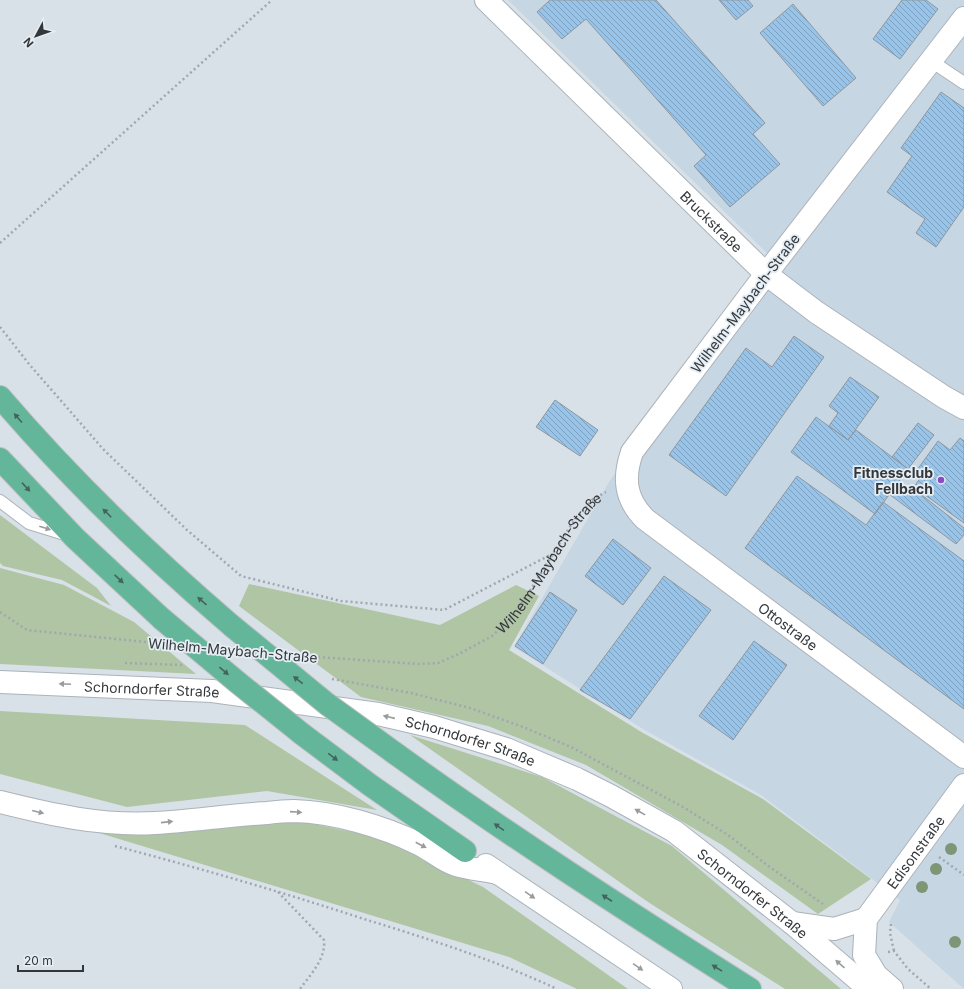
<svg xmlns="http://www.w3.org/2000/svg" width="964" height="989" viewBox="0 0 964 989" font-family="Inter,sans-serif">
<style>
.built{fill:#c7d6e3}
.green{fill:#b0c5a4}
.building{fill:url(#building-back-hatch);stroke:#8f979e}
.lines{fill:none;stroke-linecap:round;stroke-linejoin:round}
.service-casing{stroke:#abb3ba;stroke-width:14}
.minor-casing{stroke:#abb3ba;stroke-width:24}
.secondary-casing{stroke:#abb3ba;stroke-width:24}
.trunk-casing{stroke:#bebfc0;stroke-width:24}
.path{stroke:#a0a7ad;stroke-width:2.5;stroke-dasharray:2 3;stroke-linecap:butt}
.service{stroke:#fff;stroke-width:12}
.minor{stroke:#fff;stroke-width:22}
.secondary{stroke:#fff;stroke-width:22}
.trunk{stroke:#64b69a;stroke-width:22}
.trunk-bridge-casing{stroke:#bebfc0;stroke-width:24;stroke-linecap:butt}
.trunk-bridge{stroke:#64b69a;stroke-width:22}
.tree{fill:#7e9676}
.oneway{fill:#45635c}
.oneway2{fill:#9a9b9c}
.poi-dot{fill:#8b4bc0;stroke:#e5eef5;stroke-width:1.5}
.labels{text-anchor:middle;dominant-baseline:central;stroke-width:3.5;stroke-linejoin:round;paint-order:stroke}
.street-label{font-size:14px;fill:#34373a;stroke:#e5eef5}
.poi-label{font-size:14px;font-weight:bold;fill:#34373a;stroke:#e5eef5;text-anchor:end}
</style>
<defs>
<pattern id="building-back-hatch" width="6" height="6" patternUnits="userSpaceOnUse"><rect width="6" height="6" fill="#98c4e9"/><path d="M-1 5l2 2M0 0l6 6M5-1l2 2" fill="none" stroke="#7da0be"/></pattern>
</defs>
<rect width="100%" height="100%" fill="#d8e1e8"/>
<!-- built -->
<path class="built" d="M508 0H964V989L889 922 900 900 761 795 643 729 514 647 609 482 770 256Z"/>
<!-- green -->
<path class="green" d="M0 515 97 588 111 606 62 580 3 566 0 563Z
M0 568 64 585 134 622 196 674 0 664Z
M249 584 440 625 516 585 539 596 509 650 643 733 763 799 871 879 818 914 722 845 586 765 488 726 361 697 239 606Z
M0 711 245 725 377 810 267 791 127 807 0 774Z
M410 735 542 777 672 846 841 989H785L648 902Z
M299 821 382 838 483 887 628 989H577L509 957 96 832Z"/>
<!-- building -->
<path class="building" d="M550 0H656L765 123 753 134 780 164 730 207 694 166 706 155 586 19 562 39 537 12Z
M719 0H748L753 6 736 20Z
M902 0H926L938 9 900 59 873 39Z
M793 4 856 78 823 106 760 33Z
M941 92 964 108V207L936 247 916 233 925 219 887 192 912 156 901 148Z
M794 336 824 357 726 496 669 455 746 348 772 367Z
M850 377 879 397 848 440 829 426 838 413 829 406Z
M555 400 598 430 580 456 536 427Z
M816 417 848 440 856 430 908 469 875 514 791 452Z
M918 423 934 435 908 469 892 457Z
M960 438 964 441V523L914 487 923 474 917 470 938 441 950 450Z
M797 476 866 525 883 502 964 561V709L745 548Z
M897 484 905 490 910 487 913 488 964 528V535L956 544 889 494Z
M613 539 651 568 623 605 585 576Z
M664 576 711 610 630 719 580 690Z
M550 592 577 610 543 664 515 646Z
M754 641 787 665 733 740 699 716Z"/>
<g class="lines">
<defs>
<path id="service" d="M931 61 964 83
M0 501 29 523 68 535"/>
<g id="minor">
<path id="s2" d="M486 0 766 274 816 312 944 397 964 408"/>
<path id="s3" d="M964 18 766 274 632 452C623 478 625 499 645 519L964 757"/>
<path d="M792 923 834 929 866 919"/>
<path id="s4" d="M892 989 876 975 864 955 866 919 964 785"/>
</g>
<g id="secondary">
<path id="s5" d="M0 682 212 691 378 714 434 727 506 749 577 779 611 796 674 831 792 923 869 989"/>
<path d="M0 802C52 815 101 826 155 823 192 821 229 815 267 813 275 812 285 811 294 811 334 812 382 826 419 844 431 850 443 861 456 865 469 869 484 870 497 873"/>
<path d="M486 865 671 989"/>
</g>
<path id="trunk" d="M0 397C71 480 149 555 232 626
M0 459 75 538 162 619
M302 734 370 785 465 851
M396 754C511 837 630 913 750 989"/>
</defs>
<!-- service casing -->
<use href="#service" class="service-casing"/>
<!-- minor casing -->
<use href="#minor" class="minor-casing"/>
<!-- secondary casing -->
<use href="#secondary" class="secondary-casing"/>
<!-- trunk casing -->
<use href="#trunk" class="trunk-casing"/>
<!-- path -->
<g class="path">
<path d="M0 243 272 0"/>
<path d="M0 327 29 364 103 449 187 530 241 576 341 601 444 610 552 554"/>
<path d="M0 612 27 630 155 643"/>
<path id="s1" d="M303 656 418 664 438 663 459 654 492 636 512 617 528 594 571 525 593 499 606 492"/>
<path d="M125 663 182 665"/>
<path d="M332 679 411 693 470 708 523 727 571 747 683 807 728 835 771 868 823 904"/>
<path d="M115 846C199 868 282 892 364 919 429 939 495 960 557 989"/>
<path d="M939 857 964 875"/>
<path d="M278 892 324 940C326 959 310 975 300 989"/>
<path d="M891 924 890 933 894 951"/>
<path d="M888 952 894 951 908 969 931 989"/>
</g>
<!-- service -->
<use href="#service" class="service"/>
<!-- minor -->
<use href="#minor" class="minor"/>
<!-- secondary -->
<use href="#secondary" class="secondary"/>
<!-- trunk -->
<use href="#trunk" class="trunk"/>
<defs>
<path id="trunk-bridge" d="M162 619 236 681 302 734
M232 626 327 704 396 754"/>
</defs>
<!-- trunk-bridge casing -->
<use href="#trunk-bridge" class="trunk-bridge-casing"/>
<!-- trunk-bridge -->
<use href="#trunk-bridge" class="trunk-bridge"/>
</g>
<!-- trees -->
<g class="tree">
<circle cx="951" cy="849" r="6"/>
<circle cx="936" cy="869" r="6"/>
<circle cx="922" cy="887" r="6"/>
<circle cx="955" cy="942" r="6"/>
</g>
<!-- one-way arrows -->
<defs><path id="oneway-solid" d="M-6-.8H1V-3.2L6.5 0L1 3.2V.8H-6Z"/></defs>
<g class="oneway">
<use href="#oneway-solid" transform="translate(18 418) rotate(-131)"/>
<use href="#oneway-solid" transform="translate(26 487) rotate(47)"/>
<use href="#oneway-solid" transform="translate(107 513) rotate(-135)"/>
<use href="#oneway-solid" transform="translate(119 579) rotate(43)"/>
<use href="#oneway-solid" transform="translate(202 601) rotate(-139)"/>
<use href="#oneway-solid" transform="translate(224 671) rotate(40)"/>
<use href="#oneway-solid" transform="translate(298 680) rotate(-142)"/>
<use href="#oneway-solid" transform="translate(333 757) rotate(37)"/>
<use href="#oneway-solid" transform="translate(499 827) rotate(-146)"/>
<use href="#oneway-solid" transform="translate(607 898) rotate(-147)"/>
<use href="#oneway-solid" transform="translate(717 968) rotate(-148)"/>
</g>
<g class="oneway2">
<use href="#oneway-solid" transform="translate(45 528) rotate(18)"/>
<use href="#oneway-solid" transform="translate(65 684) rotate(-177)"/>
<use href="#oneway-solid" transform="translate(389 717) rotate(-167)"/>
<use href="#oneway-solid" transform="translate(38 812) rotate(14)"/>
<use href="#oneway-solid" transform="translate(296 812) rotate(4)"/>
<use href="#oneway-solid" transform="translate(640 812) rotate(-151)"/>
<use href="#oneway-solid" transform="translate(167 822) rotate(-6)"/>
<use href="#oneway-solid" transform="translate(421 845) rotate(28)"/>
<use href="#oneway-solid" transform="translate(530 895) rotate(34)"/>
<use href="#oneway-solid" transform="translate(840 964) rotate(-139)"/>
<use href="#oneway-solid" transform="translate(638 967) rotate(34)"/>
</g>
<!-- markers -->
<circle class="poi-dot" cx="941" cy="480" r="4"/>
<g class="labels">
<!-- street labels -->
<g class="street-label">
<text stroke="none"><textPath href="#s2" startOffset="316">Bruckstraße</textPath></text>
<text transform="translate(745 303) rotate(-53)">Wilhelm-Maybach-Straße</text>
<text stroke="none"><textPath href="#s1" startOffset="289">Wilhelm-Maybach-Straße</textPath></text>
<text stroke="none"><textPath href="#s3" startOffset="798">Ottostraße</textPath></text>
<text transform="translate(233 650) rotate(5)">Wilhelm-Maybach-Straße</text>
<text stroke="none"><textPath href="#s5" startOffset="152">Schorndorfer Straße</textPath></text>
<text stroke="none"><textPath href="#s5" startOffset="476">Schorndorfer Straße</textPath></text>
<text stroke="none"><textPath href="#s4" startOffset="164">Edisonstraße</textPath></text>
<text stroke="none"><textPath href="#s5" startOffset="800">Schorndorfer Straße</textPath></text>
</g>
<!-- poi labels -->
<g class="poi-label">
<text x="933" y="472">Fitnessclub<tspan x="933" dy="16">Fellbach</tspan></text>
</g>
</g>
<!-- north arrow -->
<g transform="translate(36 36) rotate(229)" stroke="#e5eef5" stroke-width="3" paint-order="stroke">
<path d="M0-3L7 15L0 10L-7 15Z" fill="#34373a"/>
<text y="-6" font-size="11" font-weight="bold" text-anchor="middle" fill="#34373a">N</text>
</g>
<!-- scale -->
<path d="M18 965v6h65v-6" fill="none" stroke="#34373a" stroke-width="2"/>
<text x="24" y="965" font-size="12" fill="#34373a" stroke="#e5eef5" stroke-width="3" paint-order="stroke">20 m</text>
</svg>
